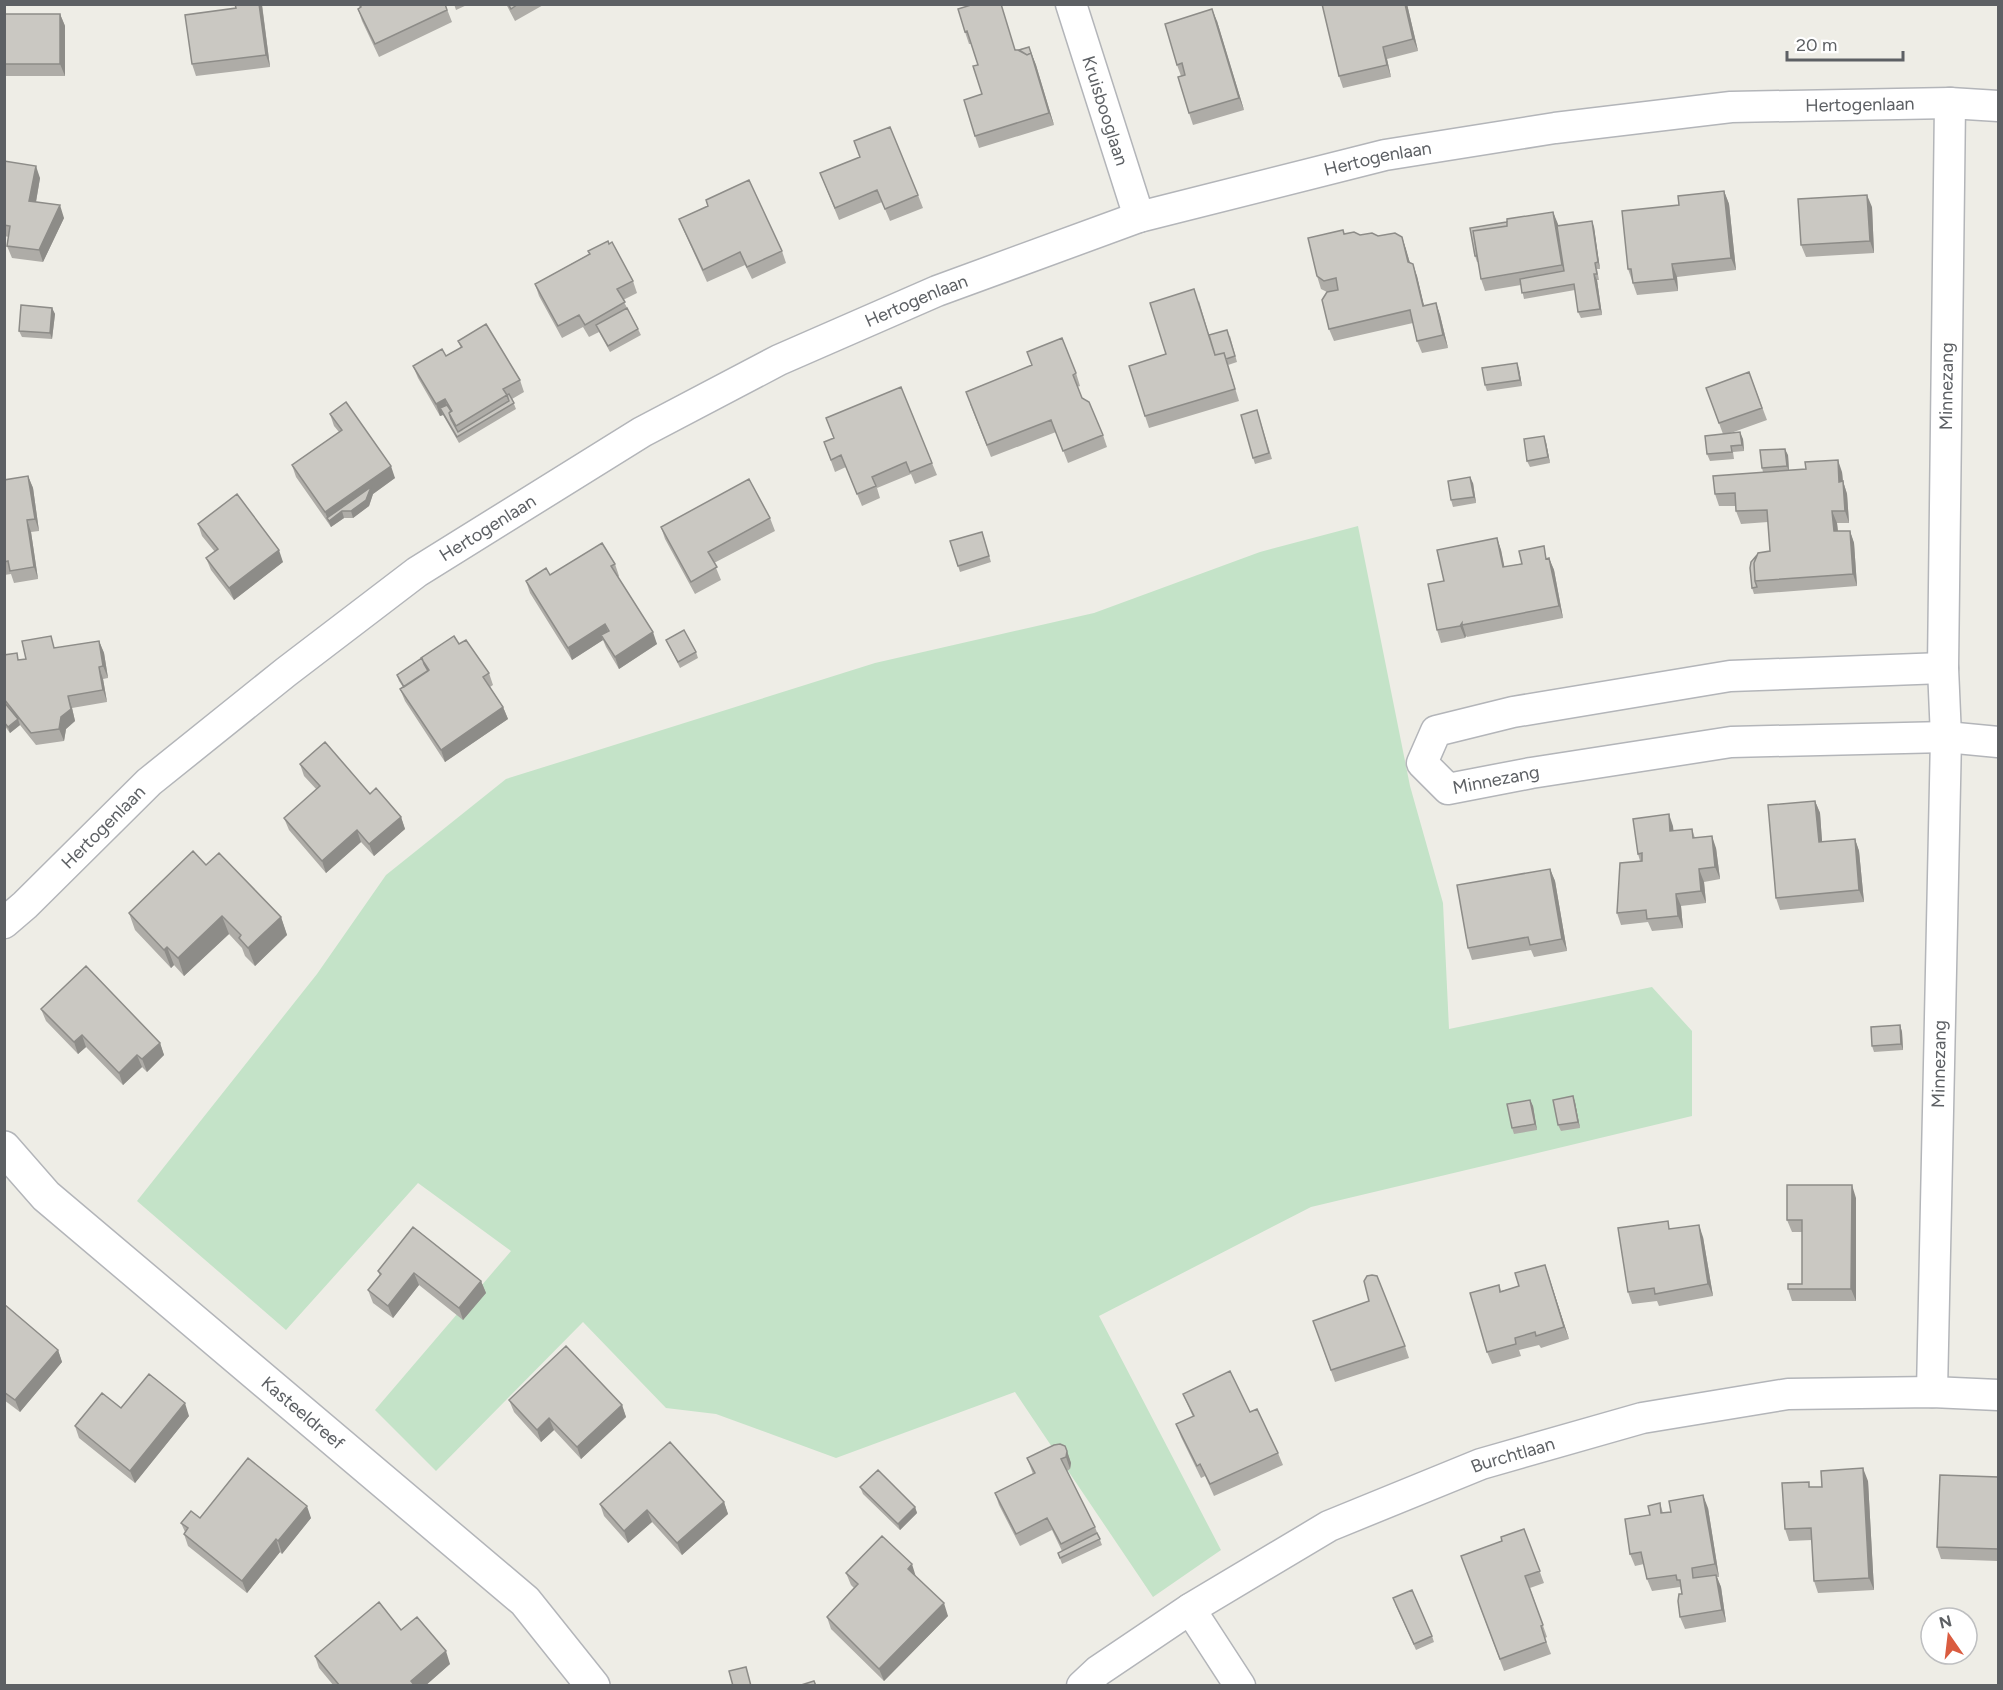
<svg xmlns="http://www.w3.org/2000/svg" width="2003" height="1690" viewBox="0 0 2003 1690" font-family="Figtree,sans-serif">
<style>
.green{fill:#c4e3c8}
.lines{fill:none;stroke-linecap:round;stroke-linejoin:round}
.minor-casing{stroke:#b3b5b9;stroke-width:33}
.tertiary-casing{stroke:#b3b5b9;stroke-width:36}
.minor{stroke:#fff;stroke-width:30}
.tertiary{stroke:#fff;stroke-width:33}
.wall{fill:#aeaca7}
.shaded-wall{fill:#8d8c88}
.building{fill:#cac8c2;stroke:#8d8c88;stroke-width:1.5}
.labels{text-anchor:middle;dominant-baseline:central;stroke-width:5;stroke-linejoin:round;paint-order:stroke}
.street-label{font-size:18px;fill:#5d6064;stroke:#fff}
</style>
<rect width="100%" height="100%" fill="#eeede6"/>
<!-- green -->
<path class="green" d="M1358 526 1410 786 1443 903 1449 1029 1652 987 1692 1031V1116L1311 1207 1099 1316 1221 1550 1153 1597 1015 1392 836 1458 716 1414 666 1408 583 1322 436 1471 375 1410 511 1251 418 1183 286 1330 137 1201 317 974 386 875 506 779 875 663 1094 613 1260 552Z"/>
<g class="lines">
<defs>
<g id="minor">
<path id="s1" d="M1071 4 1139 217"/>
<path id="s2" d="M1943 668 1730 676 1513 712 1436 731 1422 763 1448 789 1531 773 1731 742 1946 737 1998 742"/>
<path id="s3" d="M4 923 25 905 149 782 286 672 417 572 642 432 779 360 937 291 1139 217 1385 155 1555 128 1731 107 1950 103 1998 106"/>
<path id="s4" d="M1932 1392 1946 737 1943 668 1950 103"/>
<path d="M1190 1609 1240 1686"/>
<path id="s5" d="M1082 1686 1098 1671 1190 1609 1329 1526 1481 1464 1642 1418 1788 1394 1932 1392 1998 1395"/>
</g>
<g id="tertiary">
<path id="s6" d="M4 1148 46 1196 525 1601 593 1686"/>
</g>
</defs>
<!-- minor casing -->
<use href="#minor" class="minor-casing"/>
<!-- tertiary casing -->
<use href="#tertiary" class="tertiary-casing"/>
<!-- minor -->
<use href="#minor" class="minor"/>
<!-- tertiary -->
<use href="#tertiary" class="tertiary"/>
</g>
<!-- wall -->
<path class="wall" d="M262 4 270 67 196 76 192 64 236 8Z
M358 4H445L452 22 379 57 362 21 358 9 360 8Z
M454 4H469L456 10Z
M506 4H545L515 21Z
M974 4 1016 50 1029 47 1036 65 1054 125 979 148 975 136 982 94 978 65 971 44H969L965 32Z
M1407 4 1418 51 1387 59 1391 77 1343 88 1339 76Z
M4 14H60L65 26V76H4Z
M1217 21 1244 110 1193 125 1189 113 1181 76 1177 65Z
M4 161 40 178 36 202 64 218 43 262 12 258 7 246 9 237 4 236Z
M820 173 918 195 923 208 890 221 882 202 839 220Z
M1724 191 1729 204 1736 270 1677 277 1678 291 1637 295 1628 269 1679 205Z
M706 200 782 251 786 263 752 279 745 265 707 282 684 231 679 219 708 206Z
M1872 207 1874 253 1806 257 1801 245Z
M1553 212 1558 226 1594 227 1600 269H1597L1599 280H1597L1602 315 1581 318 1578 312 1575 290 1524 299 1521 285 1485 291 1481 279 1478 262H1477L1475 256 1507 222Z
M1344 234 1402 237 1410 263 1417 276 1424 306 1436 303 1440 315 1448 348 1422 353 1417 341 1413 323 1334 341 1329 329 1327 292 1321 289 1317 276Z
M588 251 633 281 637 293 623 300 641 335 610 352 599 332 589 337 583 327 562 338 539 296 535 284 589 254Z
M1199 301 1209 335 1230 336 1237 362 1228 365 1239 401 1149 428 1145 416 1166 354Z
M52 308 55 314 52 339 22 337 19 331Z
M458 341 520 380 524 392 512 399 516 409 459 443 443 415 440 416 418 378 413 366 446 356 461 348Z
M1519 369 1522 386 1487 391 1485 385Z
M1749 372 1767 420 1728 434 1743 439 1744 451 1733 452 1734 459 1710 461 1707 454 1723 434 1706 388Z
M1076 373 1080 386 1077 387 1082 398 1103 435 1107 447 1068 463 1056 432 991 457 970 404Z
M1257 410 1272 459 1255 464 1253 458Z
M330 414 395 478 373 494 369 506 353 518H344L331 527 296 477 292 465 339 432 334 426Z
M826 418 932 463 937 475 915 484 911 474 877 488 880 498 862 506 846 467 835 472 824 442 834 439Z
M1546 442 1550 463 1530 467 1527 461Z
M1788 455 1789 470 1842 472 1843 481 1847 494 1849 523H1837L1838 531H1850L1854 543 1857 586 1754 594 1752 588 1770 551 1768 522 1741 524 1736 511V506H1719L1715 494 1763 472 1762 468Z
M28 476 33 488 39 531 31 532 38 579 14 583 11 574 4 575V480Z
M1473 483 1476 503 1453 507 1451 500Z
M770 518 775 531 714 563 721 580 695 594 665 539 661 527Z
M198 524 283 562 234 600 211 570 206 558 215 552 202 536Z
M982 532 991 562 960 572 950 541Z
M1497 538 1501 550 1504 567 1549 558 1554 570 1563 618 1467 637 1466 636 1465 638 1441 643 1437 630 1444 581Z
M615 564 619 576 618 577 657 644 619 669 606 647 603 640 572 660 530 593 526 581 550 575Z
M666 640 696 652 698 658 680 668Z
M99 641 104 653 108 678 103 679 107 702 72 708 75 721 66 729 64 741 36 745 20 725 10 733 4 725V655L19 660 26 659 56 648Z
M459 644 489 673 493 685 490 687 503 707 508 719 445 762 405 701 400 689 403 687 399 681 397 675 422 658Z
M300 764 401 817 405 829 374 856 361 842 326 873 289 830 284 818 317 790 304 776Z
M1815 801 1820 813 1822 842 1855 839 1859 851 1864 902 1780 910 1776 898Z
M1673 826V831L1692 829 1695 838 1716 848 1720 879 1704 882 1706 903 1681 906 1683 928 1652 931 1648 922 1621 925 1617 913 1640 861 1638 854Z
M206 865 281 917 287 935 255 966 245 956 242 948 229 934 184 976 174 965 171 968 135 930 129 913Z
M1550 869 1555 881 1567 951 1534 957 1531 950 1472 960 1468 948Z
M41 1009 160 1043 164 1055 147 1072 142 1067 123 1085 86 1047 78 1054 46 1021Z
M1900 1025 1902 1032 1903 1050 1874 1052 1872 1046Z
M1573 1096 1575 1102 1580 1128 1561 1131 1558 1125Z
M1530 1100 1533 1106 1537 1130 1514 1134 1512 1128Z
M1856 1198V1301H1792L1788 1289 1802 1284V1232H1792L1787 1220Z
M413 1227 481 1281 486 1293 463 1320 419 1285 393 1318 373 1303 368 1290 380 1276 378 1271Z
M1671 1229 1703 1237 1713 1296 1659 1306 1657 1301 1632 1304 1628 1292Z
M1545 1265 1569 1339 1541 1348 1539 1345 1519 1350 1521 1356 1492 1364 1487 1352 1499 1285 1501 1291 1519 1286Z
M4 1304 58 1350 62 1362 20 1412 4 1400Z
M1313 1321 1405 1346 1409 1358 1335 1382Z
M1183 1394 1250 1412 1278 1453 1283 1465 1214 1496 1205 1476 1201 1478 1181 1437 1176 1424 1193 1417Z
M509 1400 622 1405 626 1417 581 1459 554 1430 541 1442 514 1412Z
M121 1408 189 1416 135 1483 79 1438 75 1426Z
M1067 1451 1071 1463 1070 1469 1067 1471 1095 1527 1102 1545 1062 1564 1058 1553 1062 1551 1052 1530 1020 1546 999 1505 995 1493 1033 1474 1027 1458Z
M1998 1477V1561L1941 1559 1937 1547Z
M1868 1481 1874 1590 1818 1593 1814 1581 1812 1540 1789 1541 1785 1529 1811 1487H1822Z
M860 1487 915 1507 917 1513 900 1530 863 1494Z
M724 1502 728 1514 682 1555 652 1522 628 1543 604 1516 600 1504Z
M1660 1503 1663 1513 1708 1508 1719 1577H1717L1721 1587 1726 1622 1685 1629 1680 1617 1682 1594 1680 1587 1652 1591 1647 1579 1644 1564 1635 1566 1630 1554 1650 1515Z
M311 1518 282 1554 280 1552 247 1593 188 1546 184 1534 185 1532 181 1523Z
M1524 1529 1544 1583 1530 1588 1547 1637 1545 1638 1551 1654 1504 1671 1461 1556 1502 1541Z
M846 1573 916 1577 948 1616 884 1681 831 1629 827 1617 854 1588 851 1585Z
M1395 1604 1432 1636 1434 1642 1416 1650Z
M401 1630 450 1664 425 1686H334L319 1668 315 1656Z"/>
<!-- shaded-wall -->
<path class="shaded-wall" d="M259 4H262V6L270 67 266 55Z
M1405 4H1407L1418 51 1413 39Z
M1212 9 1217 21 1244 110 1239 98Z
M60 14 65 26V76L60 64Z
M1029 47 1036 65 1054 125 1049 113Z
M1383 47 1387 59 1391 77 1387 65Z
M36 166 40 178 34 213 29 201Z
M1724 191 1729 204 1736 270 1731 258Z
M1867 195 1872 207 1874 253 1870 241Z
M60 205 64 218 43 262 39 250Z
M1553 212 1558 224 1567 277 1562 265Z
M1592 221 1594 227 1600 269 1598 262Z
M1402 237 1406 249 1413 274 1408 262Z
M1413 264 1417 276 1427 318 1423 306Z
M1672 264 1677 277 1678 291 1674 279Z
M1594 274 1597 280 1602 315 1600 309Z
M1436 303 1440 315 1448 348 1443 335Z
M52 308 55 314 52 339 50 333Z
M1517 363 1519 369 1522 386 1520 380Z
M445 399 449 411 440 408 443 415 440 416 436 404Z
M1740 432 1743 439 1744 451 1742 445Z
M1544 436 1546 442 1550 463 1548 457Z
M1785 449 1788 455 1789 472 1787 466Z
M1838 460 1842 472 1844 494 1839 482Z
M391 466 395 478 373 494 369 506 353 518 351 511H342L344 518 331 527 325 512Z
M28 476 33 488 39 531 35 519Z
M1470 477 1473 483 1476 503 1474 497Z
M1843 481 1847 494 1849 523 1845 511Z
M1832 511 1837 523 1839 543 1834 531Z
M27 520 31 532 38 579 34 567Z
M1850 531 1854 543 1857 586 1853 574Z
M1497 538 1501 550 1507 579 1503 567Z
M279 550 283 562 234 600 229 588Z
M1549 558 1554 570 1563 618 1559 606Z
M1462 623 1466 636 1465 638 1460 626Z
M605 624 610 636 601 635 603 640 572 660 568 648Z
M653 632 657 644 619 669 615 657Z
M99 641 104 653 108 678 103 666Z
M99 667 103 679 107 702 103 690Z
M68 696 72 708 75 721 66 729 64 741 59 729 61 717Z
M503 707 508 719 445 762 441 750Z
M18 719 20 725 10 733 8 727Z
M1815 801 1820 813 1823 854 1819 842Z
M1669 814 1673 826 1675 843 1670 831Z
M401 817 405 829 374 856 369 844Z
M357 830 361 842 326 873 322 861Z
M1712 836 1716 848 1720 879 1715 867Z
M1855 839 1859 851 1864 902 1859 890Z
M1550 869 1555 881 1567 951 1562 939Z
M1699 869 1704 882 1706 903 1701 891Z
M1676 894 1681 906 1683 928 1678 916Z
M222 916 229 934 184 976 178 958Z
M281 917 287 935 255 966 248 948Z
M167 947 174 965 171 968 164 950Z
M1900 1025 1902 1032 1903 1050 1901 1044Z
M82 1035 86 1047 78 1054 74 1042Z
M160 1043 164 1055 147 1072 142 1059Z
M137 1055 142 1067 123 1085 119 1073Z
M1573 1096 1575 1102 1580 1128 1578 1122Z
M1530 1100 1533 1106 1537 1130 1535 1124Z
M1852 1185 1856 1198V1301L1851 1289Z
M1699 1225 1703 1237 1713 1296 1708 1284Z
M1545 1265 1549 1277 1569 1339 1564 1327Z
M414 1273 419 1285 393 1318 388 1306Z
M481 1281 486 1293 463 1320 459 1308Z
M58 1350 62 1362 20 1412 15 1400Z
M185 1403 189 1416 135 1483 130 1471Z
M622 1405 626 1417 581 1459 577 1447Z
M549 1418 554 1430 541 1442 537 1430Z
M1067 1451 1071 1463 1070 1469 1066 1457Z
M1863 1468 1868 1481 1874 1590 1869 1578Z
M1703 1495 1708 1508 1719 1577 1715 1564Z
M724 1502 728 1514 682 1555 677 1543Z
M307 1506 311 1518 282 1554 278 1541Z
M915 1507 917 1513 900 1530 898 1524Z
M647 1510 652 1522 628 1543 624 1531Z
M276 1539 280 1552 247 1593 242 1581Z
M912 1564 916 1577 908 1569Z
M1716 1575 1721 1587 1726 1622 1722 1610Z
M944 1603 948 1616 884 1681 879 1669Z
M446 1651 450 1664 425 1686H413L411 1681Z"/>
<!-- building -->
<path class="building" d="M235 4H259L266 55 192 64 185 15 236 8Z
M360 4H445L447 10 375 44 358 9 361 7Z
M508 4H518L511 9Z
M974 4H1001L1015 50H1018L1027 55 1031 53 1049 113 975 136 964 100 982 94 973 66 978 65 967 31 965 32 958 9Z
M1322 4H1405L1413 39 1383 47 1387 65 1339 76Z
M1212 9 1239 98 1189 113 1178 77 1185 75 1182 63 1177 65 1165 24Z
M4 14H60V64H4Z
M1029 47 1031 53 1027 55 1019 50Z
M890 127 918 195 885 209 877 190 835 208 820 173 860 157 854 141Z
M4 161 36 166 29 201 60 205 39 250 7 246 10 226 4 225Z
M749 180 782 251 747 267 740 252 703 270 679 219 708 206 706 200Z
M1724 191 1731 258 1672 264 1674 279 1633 283 1631 269H1628L1622 211 1679 205 1678 196Z
M1867 195 1870 241 1801 245 1798 199Z
M1553 212 1562 265 1481 279 1473 231 1507 226V219Z
M1592 221 1598 262 1595 263 1597 274H1594L1600 309 1578 312 1574 284 1522 293 1520 279 1564 271 1557 226Z
M1507 222V226L1473 231 1477 256H1475L1470 228Z
M1343 230 1344 234 1354 232 1360 235 1372 233 1378 236 1395 233 1402 237 1408 262 1413 264 1423 306 1436 303 1443 335 1417 341 1410 310 1329 329 1322 300 1327 292 1338 290 1336 278 1324 281 1317 276 1308 238Z
M608 241 609 244 612 242 633 281 617 289 625 302 585 325 579 315 558 326 535 284 590 254 588 251Z
M1194 289 1215 355 1224 353 1235 389 1145 416 1129 366 1166 354 1150 303Z
M21 305 52 308 50 333 19 331Z
M627 308 638 329 608 346 596 325Z
M486 324 520 380 503 389 507 395 456 426 449 413 452 411 445 399 436 404 413 366 442 349 446 356 462 347 458 341Z
M1227 330 1235 356 1226 359 1224 353 1215 355 1209 335Z
M1062 338 1076 373 1073 375 1082 398 1089 402 1103 435 1063 451 1051 420 987 445 966 392 1032 365 1027 352Z
M1517 363 1520 380 1485 385 1482 368Z
M1749 372 1762 408 1719 423 1706 388Z
M901 387 932 463 910 472 906 462 872 477 876 486 857 494 841 455 831 460 824 442 834 438 826 418Z
M509 394 514 403 457 437 440 408 447 405 451 411 449 413 451 419 458 432 509 401 507 395Z
M346 402 391 466 325 512 292 465 342 430 330 414Z
M1257 410 1269 453 1253 458 1241 415Z
M1740 432 1742 445 1731 446 1732 452 1707 454 1705 436Z
M1544 436 1548 457 1527 461 1524 439Z
M1785 449 1787 466 1762 468 1760 450Z
M1838 460 1839 482 1843 481 1845 511H1832L1834 531H1850L1853 574 1755 581 1754 563 1758 553 1770 551 1767 510 1736 511 1735 493 1715 494 1713 476 1806 469 1805 462Z
M28 476 35 519 27 520 34 567 10 571 8 561 4 562V480Z
M1470 477 1474 497 1451 500 1448 481Z
M749 479 770 518 708 552 717 567 691 582 661 527Z
M371 487 366 500 351 511H342L329 521 327 518Z
M237 494 279 550 229 588 206 558 218 549 198 524Z
M982 532 989 556 958 566 950 541Z
M1497 538 1503 567 1522 564 1519 551 1544 546 1546 559 1549 558 1559 606 1462 625V623L1460 626 1437 630 1428 584 1444 581 1437 550Z
M602 543 615 564 611 566 653 632 615 657 601 635 609 631 605 624 568 648 526 581 546 568 550 575Z
M1757 555 1754 563 1755 581 1757 587 1752 588 1750 568 1751 562Z
M684 630 696 652 678 662 666 640Z
M51 636 54 648 99 641 103 666 99 667 103 690 68 696 71 709 61 717 59 729 31 733 4 699V655L17 653 18 660 26 659 22 641Z
M454 636 459 644 466 640 489 673 483 677 503 707 441 750 400 689 429 670 421 658Z
M422 658 424 664 428 671 404 687 397 675Z
M4 702 18 719 8 727 4 722Z
M325 742 370 794 376 788 401 817 369 844 357 830 322 861 284 818 320 786 300 764Z
M1815 801 1819 842 1855 839 1859 890 1776 898 1768 805Z
M1669 814 1670 831 1692 829 1693 838 1712 836 1715 867 1699 869 1701 891 1676 894 1678 916 1647 919 1646 910 1617 913 1620 863 1642 861V853L1638 854 1633 819Z
M193 851 206 865 219 853 281 917 248 948 239 938 241 935 222 916 178 958 167 947 164 950 129 913Z
M1550 869 1562 939 1530 945 1528 937 1468 948 1457 885Z
M86 966 160 1043 142 1059 137 1055 119 1073 82 1035 74 1042 41 1009Z
M1900 1025 1901 1044 1872 1046 1871 1027Z
M1573 1096 1578 1122 1558 1125 1553 1100Z
M1530 1100 1535 1124 1512 1128 1507 1104Z
M1787 1185H1852L1851 1289H1788V1284H1802V1220H1787Z
M1668 1221 1669 1229 1699 1225 1708 1284 1655 1294 1654 1288 1628 1292 1618 1228Z
M413 1227 481 1281 459 1308 414 1273 388 1306 368 1290 381 1274 378 1271Z
M1545 1265 1564 1327 1536 1336 1535 1332 1515 1338 1516 1344 1487 1352 1470 1293 1499 1285 1500 1292 1519 1286 1515 1273Z
M1372 1275 1377 1276 1405 1346 1331 1370 1313 1321 1369 1301 1364 1281 1367 1276Z
M4 1304 58 1350 15 1400 4 1392Z
M566 1346 622 1405 577 1447 549 1418 537 1430 509 1400Z
M1230 1371 1250 1412 1257 1409 1278 1453 1210 1484 1200 1464 1197 1466 1176 1424 1194 1416 1183 1394Z
M149 1374 185 1403 130 1471 75 1426 102 1393 121 1408Z
M670 1442 724 1502 677 1543 647 1510 624 1531 600 1504Z
M1060 1444 1065 1446 1067 1451 1066 1457 1061 1459 1095 1527 1061 1544 1047 1518 1016 1534 995 1493 1035 1473 1027 1458 1054 1445Z
M248 1458 307 1506 278 1541 276 1539 242 1581 184 1534 188 1528 181 1523 191 1511 200 1518Z
M1863 1468 1869 1578 1814 1581 1811 1528 1785 1529 1782 1483 1809 1482V1487H1822L1821 1471Z
M878 1470 915 1507 898 1524 860 1487Z
M1940 1475 1998 1477V1549L1937 1547Z
M1703 1495 1715 1564 1692 1568 1693 1578 1716 1575 1722 1610 1680 1617 1678 1601 1679 1594H1682L1680 1580H1677L1676 1575 1647 1579 1641 1552 1630 1554 1625 1519 1650 1515 1648 1506 1660 1503 1661 1513 1671 1512 1669 1501Z
M1524 1529 1540 1571 1525 1576 1543 1625 1541 1626 1546 1642 1500 1659 1461 1556 1502 1541 1501 1537Z
M1097 1533 1100 1539 1060 1558 1058 1553Z
M882 1536 912 1564 908 1569 944 1603 879 1669 827 1617 858 1584 846 1573Z
M1412 1590 1432 1636 1414 1644 1393 1598Z
M379 1602 401 1630 417 1617 446 1651 411 1681 415 1686H340L315 1656Z
M746 1667 751 1686H733L729 1671Z
M814 1681 816 1686H798Z"/>
<g class="labels">
<!-- street labels -->
<g class="street-label">
<text stroke="none"><textPath href="#s3" startOffset="2082">Hertogenlaan</textPath></text>
<text stroke="none"><textPath href="#s1" startOffset="112">Kruisbooglaan</textPath></text>
<text stroke="none"><textPath href="#s3" startOffset="1596">Hertogenlaan</textPath></text>
<text stroke="none"><textPath href="#s3" startOffset="1112">Hertogenlaan</textPath></text>
<text stroke="none"><textPath href="#s4" startOffset="1006">Minnezang</textPath></text>
<text stroke="none"><textPath href="#s3" startOffset="626">Hertogenlaan</textPath></text>
<text stroke="none"><textPath href="#s2" startOffset="633">Minnezang</textPath></text>
<text stroke="none"><textPath href="#s3" startOffset="138">Hertogenlaan</textPath></text>
<text stroke="none"><textPath href="#s4" startOffset="328">Minnezang</textPath></text>
<text stroke="none"><textPath href="#s6" startOffset="400">Kasteeldreef</textPath></text>
<text stroke="none"><textPath href="#s5" startOffset="492">Burchtlaan</textPath></text>
</g>
</g>
<!-- border -->
<rect width="2003" height="1690" fill="none" stroke="#5d6064" stroke-width="12"/>
<!-- north arrow -->
<g transform="translate(1949 1636) rotate(346)"><circle r="28" fill="#ffffff" stroke="#bebfc1" stroke-width="1.5"/>
<path d="M0-4.5L10 22L0 15L-10 22Z" fill="#da5c40"/>
<text y="-9" font-size="16" font-weight="bold" text-anchor="middle" fill="#5d6064">N</text>
</g>
<!-- scale -->
<path d="M1787 51v9h116v-9" fill="none" stroke="#5d6064" stroke-width="3"/>
<text x="1796" y="51" font-size="18" fill="#5d6064" stroke="#ffffff" stroke-width="4.5" paint-order="stroke">20 m</text>
</svg>
